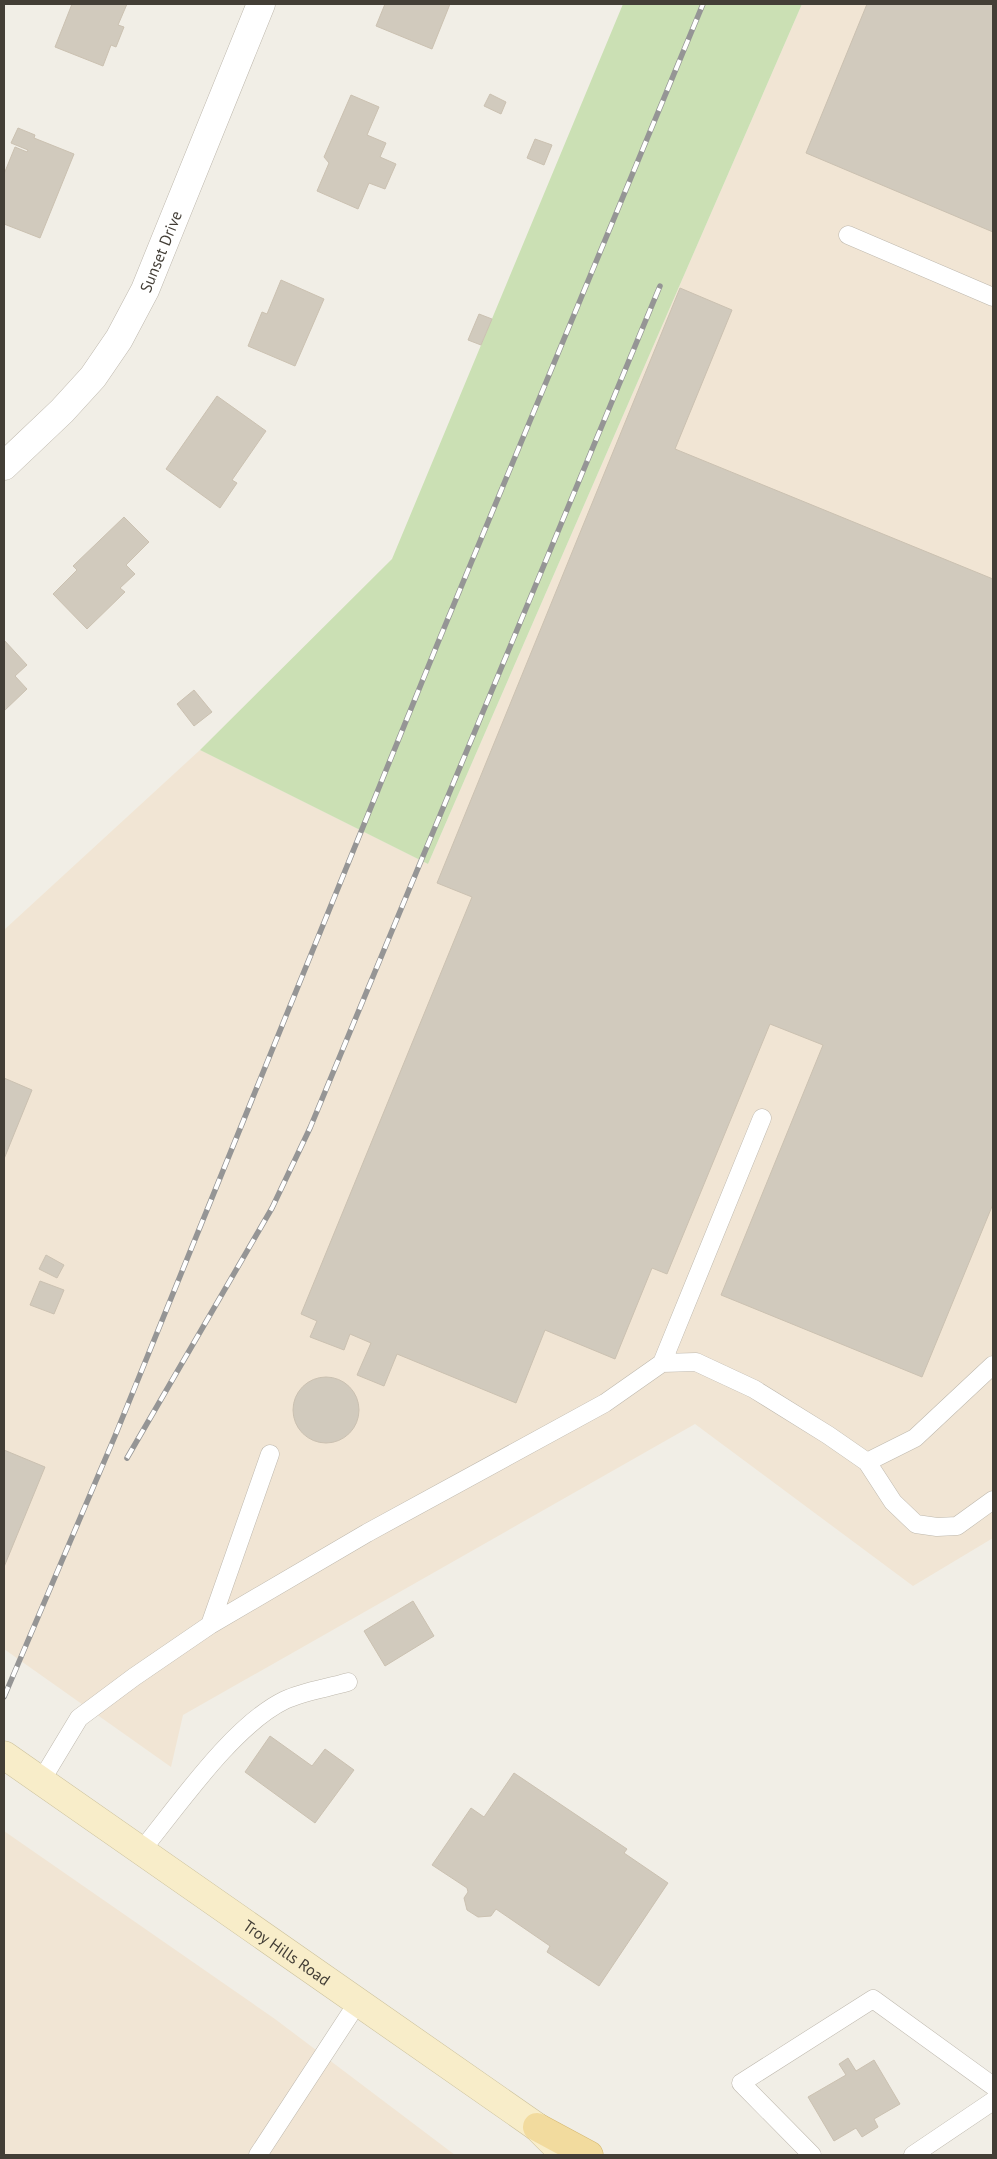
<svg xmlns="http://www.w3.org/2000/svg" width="997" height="2159" viewBox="0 0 997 2159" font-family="'PT Sans',sans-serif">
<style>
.commercial{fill:#f1e5d4}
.green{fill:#cbe0b4}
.building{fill:#d1cabd;stroke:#cbc1b1}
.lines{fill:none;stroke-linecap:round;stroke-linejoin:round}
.lane-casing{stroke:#beb8ad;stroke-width:19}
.street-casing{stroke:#beb8ad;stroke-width:29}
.secondary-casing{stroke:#cbc09b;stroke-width:29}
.primary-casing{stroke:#d4b871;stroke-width:29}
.lane{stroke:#fff;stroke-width:18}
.street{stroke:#fff;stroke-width:28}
.secondary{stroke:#f8edc9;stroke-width:28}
.primary{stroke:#f2db9e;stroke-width:28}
.rail-casing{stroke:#959595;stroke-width:5.5}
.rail{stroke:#fff;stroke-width:4;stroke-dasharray:11;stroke-linecap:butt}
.labels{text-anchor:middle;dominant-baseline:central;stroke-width:4;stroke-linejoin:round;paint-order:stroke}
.street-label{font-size:16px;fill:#433e36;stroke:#fff}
</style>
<rect width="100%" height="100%" fill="#f1eee6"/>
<!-- commercial -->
<path class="commercial" d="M802 4H993V1538L913 1586 695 1424 183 1715 171 1767 4 1649V930L200 750 428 864Z
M4 1831 275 2019 455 2155H4Z"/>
<!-- green -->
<path class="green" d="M623 4H802L428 864 200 750 392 559Z"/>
<!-- building -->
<path class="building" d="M72 4H127L118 25 124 27 116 47 111 45 103 66 55 47Z
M385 4H450L432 49 376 26Z
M867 4H993V232L806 153Z
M490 94 506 102 501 114 484 106Z
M351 95 379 107 367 135 386 143 380 157 396 164 385 189 369 183 358 209 317 191 329 163 324 157Z
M18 128 35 135 34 138 74 154 40 238 4 224V174L15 147 27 152 28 150 11 143Z
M535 139 552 145 544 165 527 158Z
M281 280 324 299 295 366 248 346 262 312 267 314Z
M680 288 732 310 675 449 993 579V1204L922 1377 721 1295 823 1045 770 1024 667 1274 652 1268 615 1359 545 1330 516 1403 397 1354 384 1386 357 1375 371 1343 350 1334 344 1350 310 1337 317 1321 301 1314 472 897 437 883Z
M479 314 492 319 481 345 468 340Z
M217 396 266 431 232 480 237 483 220 508 166 469Z
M124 517 149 542 126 565 135 574 120 588 125 592 87 629 53 594 77 570 73 566Z
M4 640 27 665 15 676 27 689 4 711Z
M194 690 212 712 194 726 177 704Z
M4 1078 32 1090 4 1159Z
M46 1255 64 1265 57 1278 39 1269Z
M40 1281 64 1290 54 1314 30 1305Z
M293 1410a33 33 0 1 1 66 0a33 33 0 1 1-66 0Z
M4 1450 45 1467 4 1567Z
M413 1601 434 1636 385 1666 364 1631Z
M270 1736 312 1766 325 1749 354 1770 315 1823 245 1772Z
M514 1773 627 1849 624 1853 668 1883 599 1986 547 1952 550 1946 496 1909 491 1916 478 1917 467 1910 464 1898 468 1892 467 1888 432 1865 471 1808 484 1817Z
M848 2058 856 2071 874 2060 900 2104 874 2119 878 2127 862 2137 856 2128 834 2141 808 2097 846 2075 839 2064Z"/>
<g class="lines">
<defs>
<path id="lane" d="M848 235 993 297
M662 1363 762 1118
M867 1462 915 1438 993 1365
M210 1625 270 1454
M41 1781 79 1718 134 1677 210 1625 367 1533 605 1403 662 1363 696 1362 754 1389 828 1435 867 1462 893 1502 916 1524 937 1527 957 1526 993 1500
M141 1851C178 1806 233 1725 285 1700 304 1691 328 1688 348 1682
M258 2155 358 2002
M812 2155 741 2083 873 1999 993 2086
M913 2155 993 2101"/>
<g id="street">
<path id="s1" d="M4 466 62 411 93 377 119 339 145 290 261 4"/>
</g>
<g id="secondary">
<path id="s2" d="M4 1755 537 2127 554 2144"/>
</g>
<path id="primary" d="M537 2127 589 2155"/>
</defs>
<!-- lane casing -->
<use href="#lane" class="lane-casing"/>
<!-- street casing -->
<use href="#street" class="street-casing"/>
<!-- secondary casing -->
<use href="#secondary" class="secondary-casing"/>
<!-- primary casing -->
<use href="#primary" class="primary-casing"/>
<!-- lane -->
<use href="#lane" class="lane"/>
<!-- street -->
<use href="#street" class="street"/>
<!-- secondary -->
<use href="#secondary" class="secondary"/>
<!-- primary -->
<use href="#primary" class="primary"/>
<defs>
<path id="rail" d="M127 1458 272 1208 310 1128 660 286
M4 1697 115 1436 437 645 703 4"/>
</defs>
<!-- rail casing -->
<use href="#rail" class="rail-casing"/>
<!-- rail -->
<use href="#rail" class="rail"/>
</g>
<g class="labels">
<!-- street labels -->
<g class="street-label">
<text stroke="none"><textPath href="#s1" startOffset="269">Sunset Drive</textPath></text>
<text stroke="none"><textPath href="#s2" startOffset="345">Troy Hills Road</textPath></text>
</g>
</g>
<!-- border -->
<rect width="997" height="2159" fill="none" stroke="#433e36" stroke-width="10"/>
</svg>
